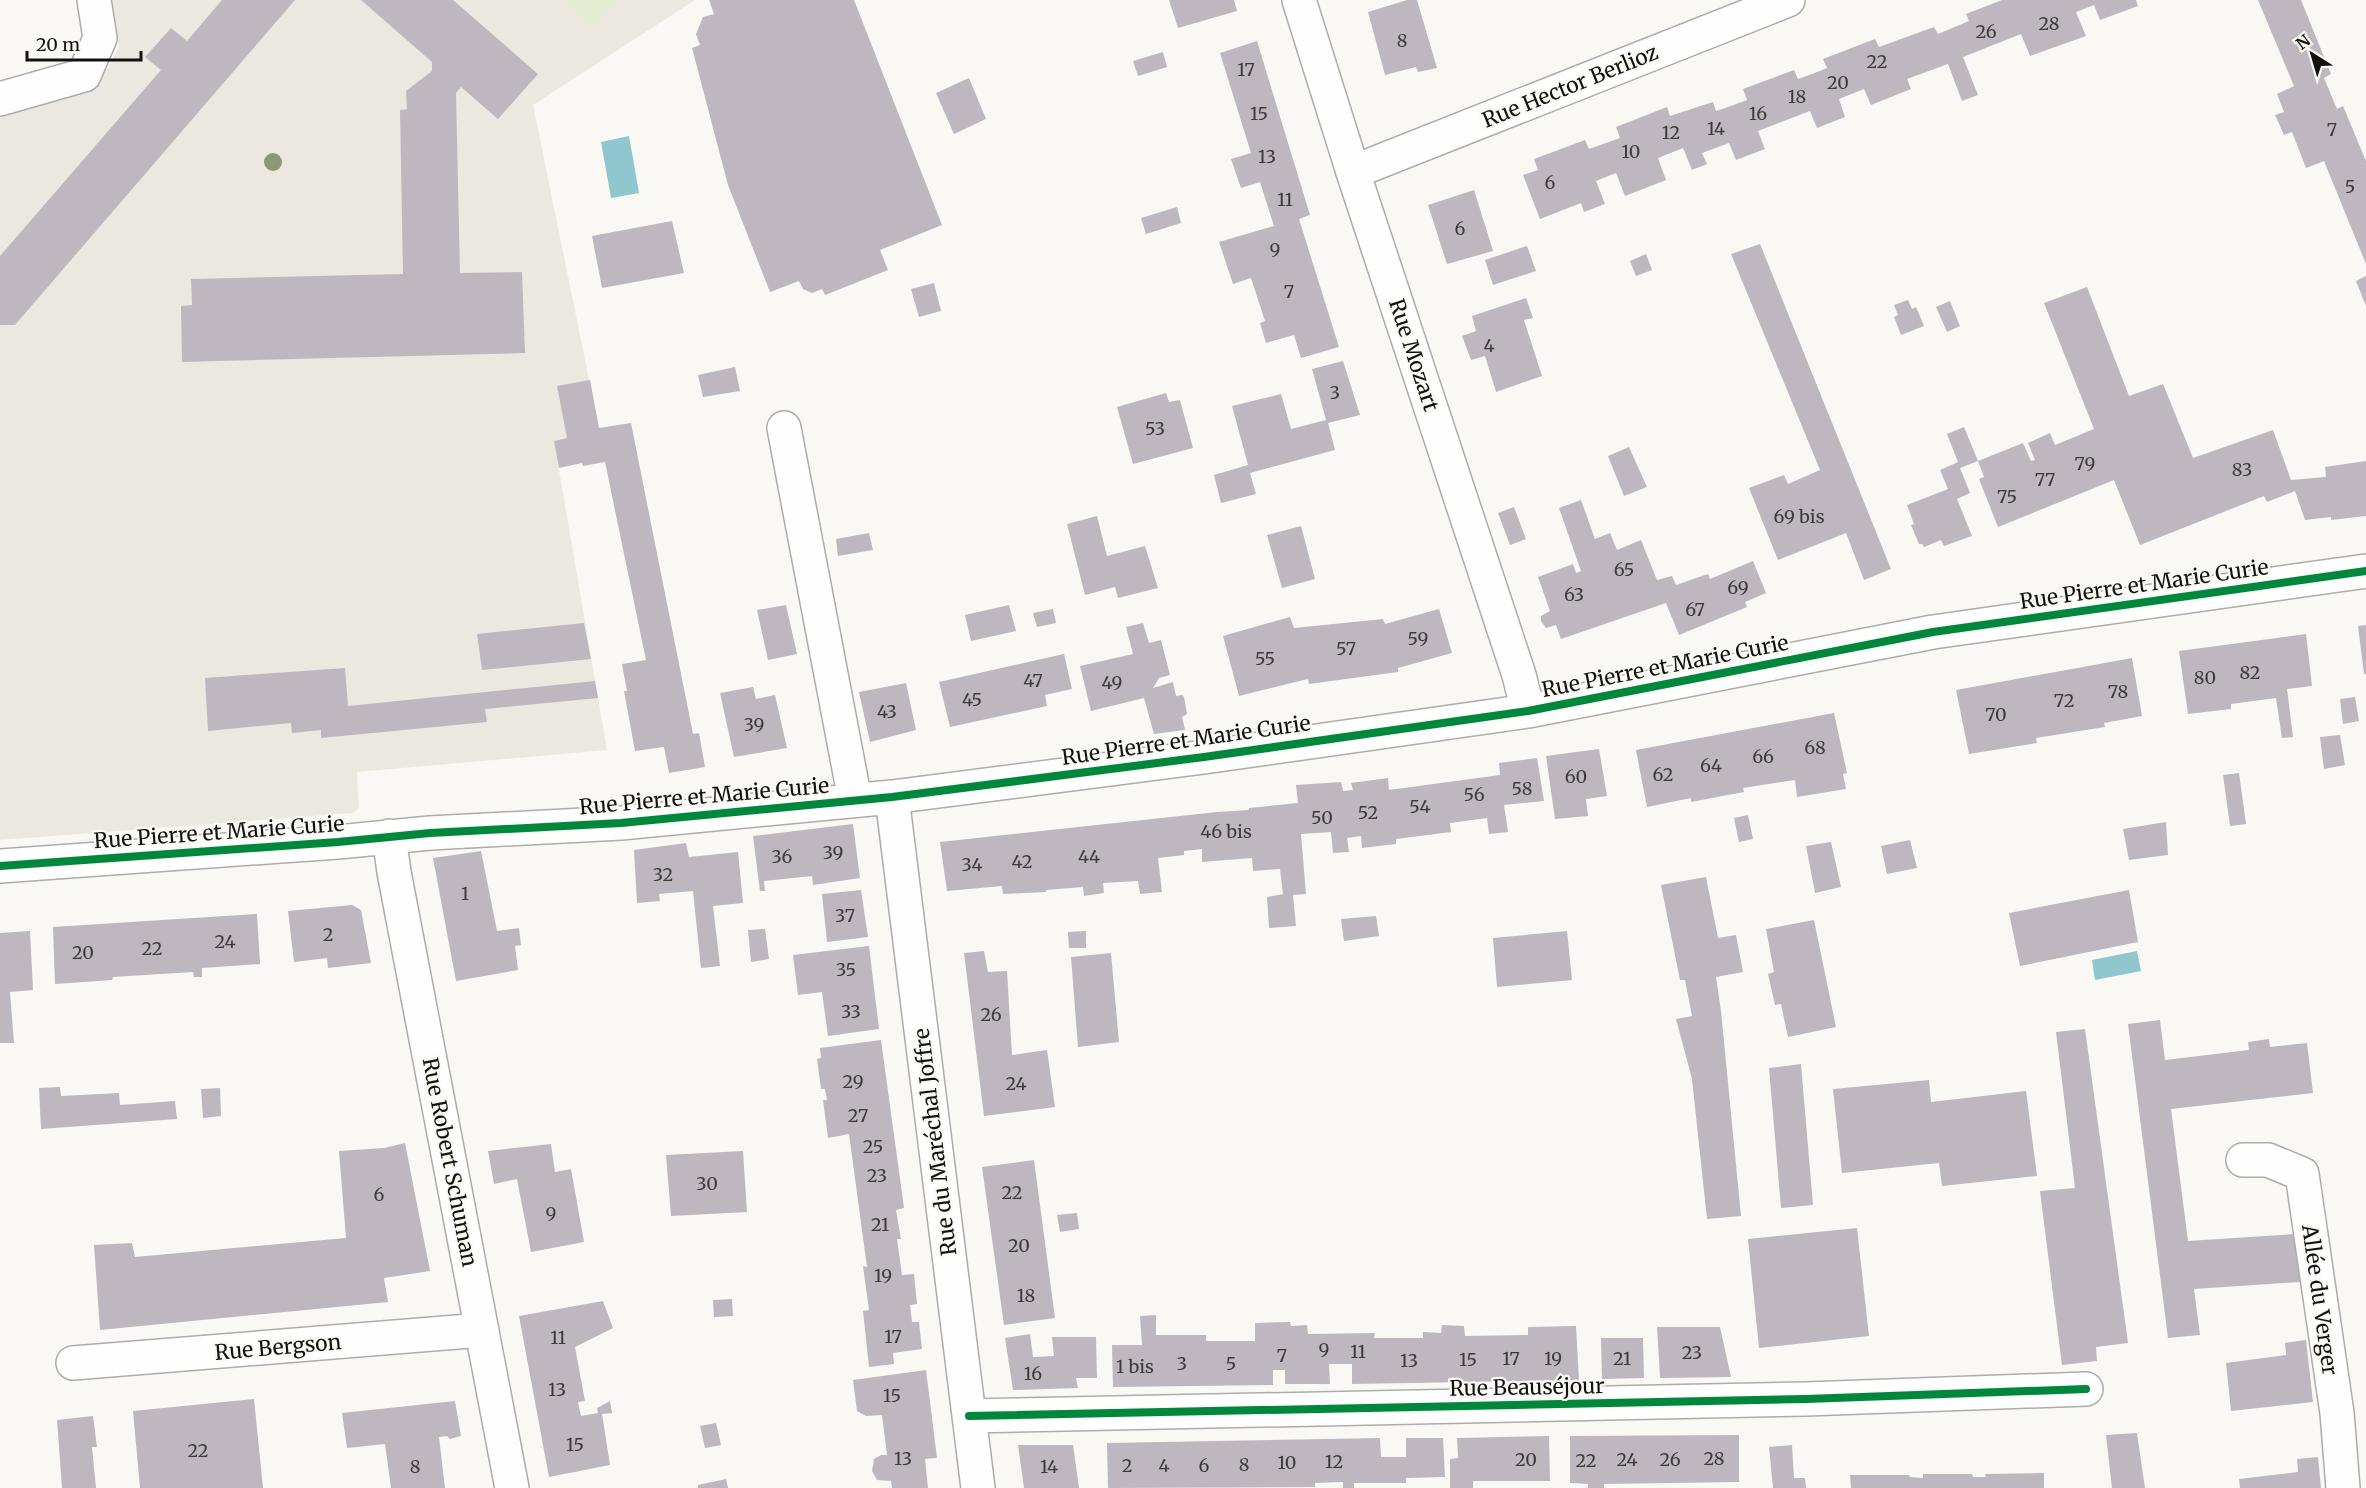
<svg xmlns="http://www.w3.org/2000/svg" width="2366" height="1488" viewBox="0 0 2366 1488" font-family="Merriweather,serif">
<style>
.built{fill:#ebe8e0}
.green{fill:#e3edd2}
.water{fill:#90c6ce}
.building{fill:#beb7bf}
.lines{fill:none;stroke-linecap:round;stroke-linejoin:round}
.minor-casing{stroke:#acacaa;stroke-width:36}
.minor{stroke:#fefefe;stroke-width:33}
.cycleway-casing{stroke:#faf9f4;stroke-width:11}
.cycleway{stroke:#00873e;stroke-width:8}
.tree{fill:#8e9874}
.labels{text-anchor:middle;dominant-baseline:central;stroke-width:4.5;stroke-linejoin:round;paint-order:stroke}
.number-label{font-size:18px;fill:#3d3a3c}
.street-label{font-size:21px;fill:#121110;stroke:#faf9f4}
</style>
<rect width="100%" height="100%" fill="#f9f8f5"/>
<!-- built -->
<path class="built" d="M111 0H695L533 105 600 433 554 441 607 750 357 772 359 808 353 813 0 840V116L95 90 119 48Z"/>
<!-- green -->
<path class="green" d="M563 0H616L593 26Z"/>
<!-- water -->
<path class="water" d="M629 136 639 193 611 198 601 142Z
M2137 951 2141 971 2095 980 2092 960Z"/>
<!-- building -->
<path class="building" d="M222 0H295L15 325H0V256L161 70 145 57 171 28 187 41Z
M361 0H453L538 74 498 119 461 87 456 93 460 273 522 272 525 353 182 362 181 306 192 305 191 279 403 274 400 110 407 109 406 91 432 71V62Z
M709 0H854L942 225 880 250 888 270 825 295 822 289 812 293 803 289 799 281 770 292 728 185 692 48 700 45 696 34 703 17 714 14Z
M1169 0H1234L1237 11 1178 28Z
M1407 0H1417L1437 68 1418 72 1416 67 1385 75 1368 12Z
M2002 0H2136L2138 6 2100 20 2094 5 2076 12 2086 36 2030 56 2021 34 1963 57 1978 95 1962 101 1948 64 1907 79 1911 89 1871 105 1864 89 1839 99 1845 117 1817 128 1810 111 1758 131 1765 149 1736 160 1729 143 1702 153 1707 164 1692 170 1683 148 1658 158 1666 180 1625 196 1616 173 1596 181 1605 204 1584 212 1581 203 1540 219 1523 175 1538 170 1534 159 1585 140 1589 149 1620 138 1616 127 1667 107 1670 116 1713 102 1716 111 1731 106 1747 100 1743 89 1794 70 1798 79 1812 74 1827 68 1823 59 1875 39 1879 47 1934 27 1938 34 1969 21 1966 14Z
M2258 0H2301L2331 74 2324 78 2337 109 2343 106 2366 161V264L2324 161 2306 168 2292 132 2284 135 2275 115 2284 112 2277 94 2294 86Z
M1257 41 1310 215 1299 219 1339 347 1301 358 1294 335 1266 343 1260 323 1265 321 1251 278 1233 284 1219 242 1274 226 1260 182 1241 188 1231 159 1251 153 1220 53Z
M1163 52 1167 67 1138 76 1133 61Z
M969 78 986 119 954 134 936 93Z
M1474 190 1493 251 1447 264 1428 205Z
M1177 207 1181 223 1146 234 1141 218Z
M672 221 684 273 602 288 592 236Z
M1760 244 1891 569 1864 580 1846 533 1778 560 1749 488 1784 475 1788 484 1820 470 1731 254Z
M1527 246 1536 271 1493 285 1485 260Z
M1646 254 1652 270 1636 276 1630 261Z
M2366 276V306L2356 281Z
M934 283 941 311 919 317 911 289Z
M2087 287 2129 396 2163 384 2193 458 2273 430 2291 480 2326 477 2325 467 2366 461V516L2331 520V517L2305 520 2295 491 2267 502 2264 496 2140 545 2114 480 1998 527 1979 479 1984 477 1978 461 2023 443 2031 461 2035 460 2028 443 2050 433 2055 445 2094 429 2044 303Z
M1526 298 1533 318 1524 320 1542 376 1496 392 1485 356 1471 360 1462 336 1476 331 1472 316Z
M1908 300 1912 309 1916 307 1924 326 1901 335 1894 317 1898 315 1894 305Z
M1950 301 1960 326 1947 332 1936 307Z
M1343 361 1360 415 1328 423 1335 450 1250 473 1256 494 1221 503 1214 475 1248 465 1232 406 1281 394 1291 429 1326 420 1312 369Z
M735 367 740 391 703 397 698 375Z
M590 380 599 428 631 423 693 734 699 733 705 767 669 773 664 747 635 751 624 691H627L622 664 646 660 605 462 583 466 582 463 559 468 554 441 567 438 557 386Z
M1166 393 1169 402 1180 400 1193 448 1133 464 1117 407Z
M1964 427 1978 461 1960 468 1970 493 1957 499 1972 536 1944 546 1941 540 1924 547 1922 544H1919L1911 525 1914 524 1907 505 1948 489 1940 470 1958 462 1947 434Z
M1629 447 1647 487 1624 496 1608 456Z
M1581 500 1595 539 1610 533 1617 550 1641 540 1657 580 1672 576 1676 585 1708 574 1710 579 1753 561 1766 593 1745 602 1747 607 1679 635 1666 603 1561 639 1556 625 1546 628 1541 621V616L1550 611 1538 577 1573 564 1576 573 1581 571 1559 508Z
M1514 507 1526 539 1510 545 1498 513Z
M1097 516 1107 556 1145 546 1158 588 1118 598 1115 587 1085 595 1067 524Z
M1301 526 1315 579 1282 588 1267 535Z
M869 533 873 550 838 556 836 539Z
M786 605 797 654 768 660 757 610Z
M1009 605 1016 631 971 641 965 615Z
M1053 609 1056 623 1037 627 1033 613Z
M1439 609 1452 653 1398 668V672L1309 684 1308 679 1239 696 1223 636 1290 617 1294 628 1383 619 1385 624Z
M584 623 591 659 482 670 477 634Z
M1143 623 1149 643 1161 640 1170 675 1159 678 1153 688 1173 682 1176 696 1182 695 1184 697 1187 714 1182 717 1185 730 1154 734 1144 698 1091 711 1080 666 1133 654 1126 627Z
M2366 625V674H2364L2358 626Z
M2306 634 2312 686 2287 689 2293 737 2282 738 2276 698 2231 704V709L2188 714 2179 651Z
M1064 654 1072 689 1045 695 1047 706 950 727 939 682Z
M2132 658 2142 716 2104 723 2105 727 2036 738 2037 743 1969 754 1956 690Z
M345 668 348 706 595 681 598 698 485 709 487 722 321 738V730L292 733 291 723 208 731 205 678Z
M906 683 916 730 870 742 859 692Z
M753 687 756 699 775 695 787 748 734 757 720 693Z
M2355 697 2359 721 2343 724 2340 699Z
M1834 713 1847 773 1843 774 1846 789 1797 797 1795 780 1743 788 1744 792 1691 802V798L1647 807 1636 750Z
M2340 735 2345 765 2324 769 2320 737Z
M1599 749 1607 796 1586 799 1588 816 1555 819 1546 756Z
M1537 758 1544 801 1504 805 1508 832 1489 834 1487 818 1450 823 1451 832 1396 839V844L1362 848 1361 836 1347 838 1349 852 1333 853 1331 832 1301 834 1306 894 1293 895 1296 926 1269 928 1267 897 1283 894 1280 869 1253 871 1252 858 1202 862V849L1184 851V855L1158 858 1162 892 1140 894 1138 881 1103 883 1104 893 1084 896 1083 887 1046 890V892L1003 894 1002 886 947 891 940 842 1217 812 1249 810V808L1298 803 1296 785 1341 782 1343 791 1353 790 1351 783 1388 778 1389 790 1500 775 1499 763Z
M2239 773 2246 824 2230 826 2223 775Z
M1748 815 1753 839 1739 842 1734 818Z
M2166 822 2168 855 2129 860 2123 829Z
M853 824 860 878 813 885 812 876 764 881 765 891H760L753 836Z
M1910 840 1917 868 1887 874 1881 846Z
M1831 842 1841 887 1815 893 1806 846Z
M686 843 689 857 738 852 743 903 713 906 720 966 701 968 693 891 659 894 660 901 637 903 634 850Z
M481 851 497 931 519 928 521 945 515 946 518 970 456 981 433 858Z
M1706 877 1718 938 1736 935 1743 972 1716 977 1721 1011 1741 1216 1707 1219 1692 1079 1676 1019 1692 1016 1685 980H1680L1661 885Z
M861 890 868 937 827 942 822 894Z
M2129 890 2138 942 2020 966 2009 913Z
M352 905 361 910 371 963 328 968 327 958 294 962 288 911Z
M257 914 260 964 202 968V977H194L193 972 113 977 112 980 55 984 53 927Z
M1376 916 1379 936 1344 941 1341 919Z
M1814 920 1836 1027 1788 1037 1781 1004 1775 1005 1768 974 1774 972 1766 929Z
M765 929 769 959 751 962 748 930Z
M30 931 33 990 10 992 14 1043H0V933Z
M1086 931V948H1069L1068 932Z
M1567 931 1572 980 1497 987 1493 938Z
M869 946 879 1029 828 1036 822 992 798 995 793 955Z
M984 951 988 972 1007 971 1012 1055 1047 1050 1055 1107 984 1116 964 953Z
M1111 953 1119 1042 1078 1047 1071 957Z
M2160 1020 2165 1060 2249 1050 2248 1042 2269 1039 2270 1047 2307 1043 2313 1093 2171 1109 2188 1241 2295 1234 2300 1282 2194 1289 2200 1335 2168 1338 2128 1024Z
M2085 1029 2128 1343 2096 1347 2097 1361 2062 1365 2040 1191 2075 1188 2056 1032Z
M881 1040 904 1208 896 1210 901 1239H897L902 1275 914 1274 917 1304 910 1305 912 1322H919L922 1349 893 1353 894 1364 869 1367 863 1311 869 1310 863 1266 867 1267 849 1134 828 1138 823 1100H827L825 1089H821L817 1059 821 1058 820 1048Z
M1801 1064 1813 1205 1781 1208 1769 1068Z
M1929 1080 1931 1102 2026 1091 2037 1176 1942 1186 1939 1163 1842 1173 1833 1089Z
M60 1087 61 1096 119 1093 120 1105 175 1101 177 1119 41 1129 39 1088Z
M220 1088 221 1116 203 1118 201 1089Z
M405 1143 430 1271 384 1278 388 1302 100 1330 94 1245 132 1243 135 1257 346 1238 339 1151 384 1148Z
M551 1144 555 1172 571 1169 584 1242 531 1252 517 1179 494 1184 488 1151Z
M743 1151 747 1212 671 1216 666 1155Z
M1034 1160 1055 1318 1004 1325 982 1167Z
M1077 1213 1079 1229 1060 1232 1057 1215Z
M1857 1228 1869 1336 1759 1348 1748 1239Z
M732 1299 733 1316 714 1317 713 1300Z
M603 1301 613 1328 575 1347 585 1401 578 1402 581 1416 598 1413 597 1408 610 1401 612 1413 602 1414 610 1465 549 1477 519 1316Z
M1156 1315V1335H1206V1341H1255V1323L1290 1322 1291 1326 1307 1325 1308 1334 1375 1333 1374 1338H1423V1332L1441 1333 1442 1325 1464 1326 1465 1336 1528 1335V1327L1576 1326 1579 1380 1352 1384V1364H1329L1330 1384H1285V1370H1273V1385L1113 1387 1112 1345H1142L1140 1316Z
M1657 1327H1720L1731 1377 1660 1378Z
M1030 1334 1033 1357 1054 1356 1052 1337H1096L1097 1378H1076L1078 1388 1013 1390 1005 1338Z
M1601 1338H1643L1644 1378 1602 1379Z
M2306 1340 2313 1402 2231 1411 2226 1363 2286 1355 2285 1343Z
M926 1370 937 1458 925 1459 928 1488H892L891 1481 877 1480 872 1471 874 1459 881 1455H887L882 1415 866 1416 857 1411 853 1380Z
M254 1399 263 1488H140L133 1411Z
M455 1401 461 1436 450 1439 447 1436 439 1437 445 1488H391L385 1444 347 1448 342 1413Z
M93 1416 97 1447H92L96 1488H62L57 1420Z
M716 1423 721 1445 705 1448 700 1426Z
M2137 1433 2145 1488H2112L2106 1435Z
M1739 1435V1482L1604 1484V1488H1588V1484L1570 1483V1436Z
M1549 1436 1550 1481H1473V1488H1450V1459L1458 1458 1457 1438Z
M1380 1438 1381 1457H1406V1438H1443L1445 1477 1406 1478V1483H1354V1488H1343V1482L1315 1483V1487L1108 1488 1107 1443Z
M1018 1445H1073L1079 1488H1024Z
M1792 1445 1794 1478H1805L1806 1488H1773L1769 1447Z
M2318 1457 2321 1488H2240L2239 1479 2298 1472 2297 1459Z
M2044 1473V1488H1851L1850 1475H1909L1910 1477 1923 1478V1474H1972L1973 1477H1986L1985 1474Z
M726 1479 728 1488H698V1485Z"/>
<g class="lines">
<defs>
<path id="minor" d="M1299 0 1353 172 1519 675 1528 711
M0 99 84 75 100 38 94 0
M1353 172 1788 0
M784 428 855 800
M892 797 978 1488
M389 836 394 872 512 1488
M0 866 338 842 430 833 621 823 892 797 1204 757 1528 711 1933 632 2366 571
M2243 1160H2268L2302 1174 2337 1413 2343 1488
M73 1363 482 1330
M969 1416 1806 1399 2086 1389"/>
</defs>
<!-- minor casing -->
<use href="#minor" class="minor-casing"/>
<!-- minor -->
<use href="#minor" class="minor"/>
<defs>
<path id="cycleway" d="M0 866 338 842 430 833 621 823 892 797 1204 757 1528 711 1933 632 2366 571
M969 1416 1806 1399 2086 1389"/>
</defs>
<!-- cycleway casing -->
<use href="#cycleway" class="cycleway-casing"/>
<!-- cycleway -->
<use href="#cycleway" class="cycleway"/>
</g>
<!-- trees -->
<circle class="tree" cx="273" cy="162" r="9"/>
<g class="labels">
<!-- number labels -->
<g class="number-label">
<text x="2049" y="23">28</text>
<text x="1986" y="31">26</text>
<text x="1402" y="40">8</text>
<text x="1877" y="61">22</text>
<text x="1246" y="69">17</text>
<text x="1838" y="82">20</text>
<text x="1797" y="96">18</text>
<text x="1259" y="113">15</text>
<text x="1758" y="113">16</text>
<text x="1716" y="128">14</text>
<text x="2332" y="129">7</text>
<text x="1671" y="132">12</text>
<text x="1631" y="151">10</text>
<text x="1267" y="156">13</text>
<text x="1550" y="182">6</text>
<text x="2350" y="186">5</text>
<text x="1285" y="199">11</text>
<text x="1460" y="228">6</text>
<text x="1275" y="249">9</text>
<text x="1289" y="291">7</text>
<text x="1489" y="345">4</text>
<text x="1335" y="392">3</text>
<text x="1155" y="428">53</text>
<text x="2085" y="463">79</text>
<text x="2242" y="469">83</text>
<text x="2045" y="479">77</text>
<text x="2007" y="496">75</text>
<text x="1799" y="516">69 bis</text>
<text x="1624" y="569">65</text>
<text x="1738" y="587">69</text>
<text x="1574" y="594">63</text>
<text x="1695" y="609">67</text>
<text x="1418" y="638">59</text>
<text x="1346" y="648">57</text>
<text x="1265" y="658">55</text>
<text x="2250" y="672">82</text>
<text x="2205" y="677">80</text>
<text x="1033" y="680">47</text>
<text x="1112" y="682">49</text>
<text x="2118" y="691">78</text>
<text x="972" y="699">45</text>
<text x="2064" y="700">72</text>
<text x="887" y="711">43</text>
<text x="1996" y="714">70</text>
<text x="754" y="724">39</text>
<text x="1815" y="747">68</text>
<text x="1763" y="756">66</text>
<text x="1711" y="765">64</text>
<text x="1663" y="774">62</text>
<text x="1576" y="776">60</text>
<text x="1522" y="788">58</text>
<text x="1474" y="794">56</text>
<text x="1420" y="806">54</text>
<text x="1368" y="812">52</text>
<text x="1322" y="817">50</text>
<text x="1226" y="831">46 bis</text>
<text x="833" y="852">39</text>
<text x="782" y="856">36</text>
<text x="1089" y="856">44</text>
<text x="1022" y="861">42</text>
<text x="972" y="864">34</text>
<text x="663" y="874">32</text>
<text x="465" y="893">1</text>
<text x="845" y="915">37</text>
<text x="328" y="934">2</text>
<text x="225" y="941">24</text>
<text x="152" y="948">22</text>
<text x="83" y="952">20</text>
<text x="846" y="969">35</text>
<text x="851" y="1011">33</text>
<text x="991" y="1014">26</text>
<text x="853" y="1081">29</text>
<text x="1016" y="1083">24</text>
<text x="858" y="1115">27</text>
<text x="873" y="1146">25</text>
<text x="877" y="1175">23</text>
<text x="707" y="1183">30</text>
<text x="1012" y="1192">22</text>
<text x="379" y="1194">6</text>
<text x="551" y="1213">9</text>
<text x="880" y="1224">21</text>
<text x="1019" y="1245">20</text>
<text x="883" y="1275">19</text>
<text x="1026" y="1295">18</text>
<text x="893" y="1336">17</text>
<text x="558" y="1337">11</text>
<text x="1324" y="1349">9</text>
<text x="1358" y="1351">11</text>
<text x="1692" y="1352">23</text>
<text x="1282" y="1355">7</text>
<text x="1511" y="1358">17</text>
<text x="1553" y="1358">19</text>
<text x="1622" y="1358">21</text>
<text x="1468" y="1359">15</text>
<text x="1409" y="1360">13</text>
<text x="1182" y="1363">3</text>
<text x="1231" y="1363">5</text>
<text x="1135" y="1366">1 bis</text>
<text x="1033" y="1373">16</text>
<text x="557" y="1389">13</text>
<text x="892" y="1395">15</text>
<text x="575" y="1444">15</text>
<text x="198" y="1450">22</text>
<text x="903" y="1458">13</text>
<text x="1714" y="1458">28</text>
<text x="1526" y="1459">20</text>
<text x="1627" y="1459">24</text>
<text x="1670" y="1459">26</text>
<text x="1586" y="1460">22</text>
<text x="1334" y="1461">12</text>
<text x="1287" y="1462">10</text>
<text x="1244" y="1464">8</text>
<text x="1127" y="1465">2</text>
<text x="1164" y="1465">4</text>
<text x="1204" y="1465">6</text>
<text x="415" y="1466">8</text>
<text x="1049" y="1466">14</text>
</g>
<!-- street labels -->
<g class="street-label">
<text transform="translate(1570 86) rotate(-22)">Rue Hector Berlioz</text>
<text transform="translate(1414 355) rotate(72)">Rue Mozart</text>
<text transform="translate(2144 584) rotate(-8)">Rue Pierre et Marie Curie</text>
<text transform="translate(1665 666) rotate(-11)">Rue Pierre et Marie Curie</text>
<text transform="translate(1186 740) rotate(-8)">Rue Pierre et Marie Curie</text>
<text transform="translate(704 796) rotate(-5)">Rue Pierre et Marie Curie</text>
<text transform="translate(219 832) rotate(-4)">Rue Pierre et Marie Curie</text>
<text transform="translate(935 1142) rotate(-97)">Rue du Maréchal Joffre</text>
<text transform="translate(450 1162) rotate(79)">Rue Robert Schuman</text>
<text transform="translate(2320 1300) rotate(82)">Allée du Verger</text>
<text transform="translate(278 1347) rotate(-5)">Rue Bergson</text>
<text transform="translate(1527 1387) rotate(-1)">Rue Beauséjour</text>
</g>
</g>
<!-- north arrow -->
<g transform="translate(2312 54) rotate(323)" stroke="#faf9f4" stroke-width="4.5" paint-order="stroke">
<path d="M0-4.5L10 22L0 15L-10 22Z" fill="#121110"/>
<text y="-9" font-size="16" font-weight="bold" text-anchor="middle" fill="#121110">N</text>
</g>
<!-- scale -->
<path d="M27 51v9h114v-9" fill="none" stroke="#121110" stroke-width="3"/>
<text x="36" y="51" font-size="18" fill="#121110" stroke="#faf9f4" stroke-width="4.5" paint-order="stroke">20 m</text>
</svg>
